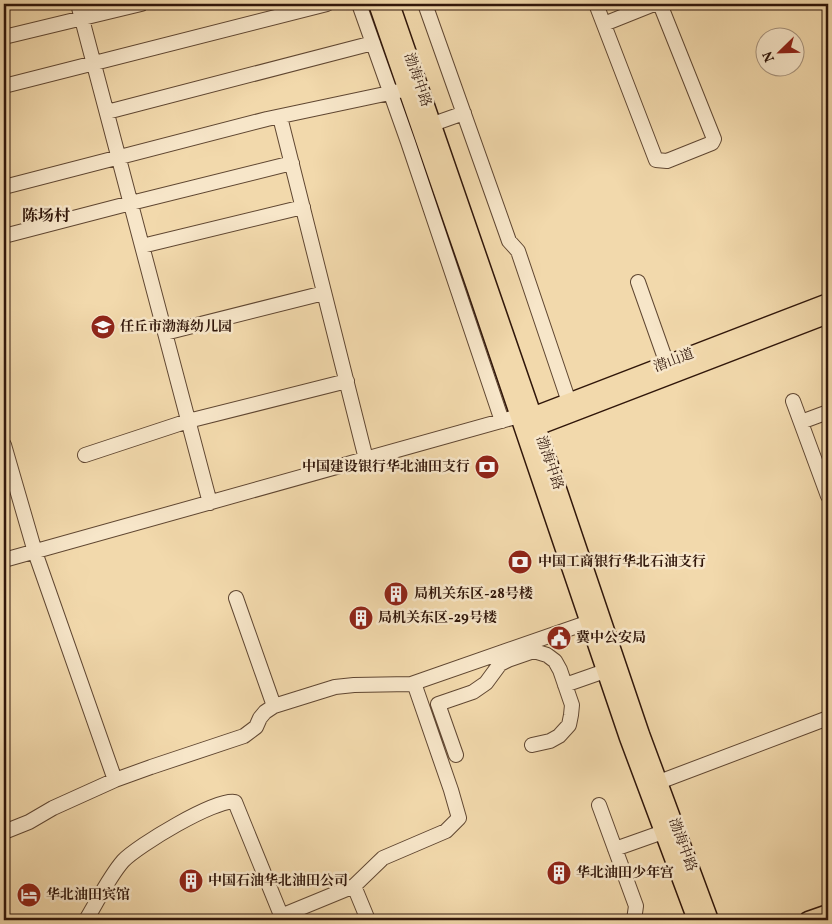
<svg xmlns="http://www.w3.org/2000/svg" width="832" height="924" viewBox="0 0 832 924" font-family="Vollkorn,'Noto Serif SC',serif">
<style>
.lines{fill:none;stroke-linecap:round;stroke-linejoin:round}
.minor-casing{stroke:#604732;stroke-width:16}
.major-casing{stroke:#30160a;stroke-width:19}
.minor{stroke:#f7e6c9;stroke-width:14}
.major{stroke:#f2d9ac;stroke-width:16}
.labels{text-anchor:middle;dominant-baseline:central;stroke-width:5;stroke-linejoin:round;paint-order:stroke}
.street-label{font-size:14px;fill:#30160a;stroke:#f7e6c9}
.poi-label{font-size:14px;font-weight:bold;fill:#30160a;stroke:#f7e6c9;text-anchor:start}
.quarter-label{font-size:16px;font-weight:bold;fill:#30160a;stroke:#f7e6c9}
</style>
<rect width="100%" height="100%" fill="#f2d9ac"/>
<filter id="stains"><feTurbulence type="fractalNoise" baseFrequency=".004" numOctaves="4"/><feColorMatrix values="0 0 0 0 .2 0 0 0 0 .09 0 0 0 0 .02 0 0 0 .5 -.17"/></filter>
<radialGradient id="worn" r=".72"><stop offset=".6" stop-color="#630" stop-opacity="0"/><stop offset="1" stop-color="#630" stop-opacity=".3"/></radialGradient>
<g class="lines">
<defs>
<path id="minor" d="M78 4 210 503
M359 4 408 142 502 421
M425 4 509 241 518 251 569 402
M596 4 656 160 667 161 712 143 714 139 660 4
M604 24 654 4
M4 37 141 4
M4 86 327 4
M107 112 373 43
M280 117 366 459
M433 124 464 113
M4 187 267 119 399 91
M4 236 131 203 292 163
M142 246 303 207
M638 282 667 364
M165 333 324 293
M793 401 828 496
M801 422 828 412
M4 445 35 552 115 780
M85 455 188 421 347 381
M4 560 519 416
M236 598 274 706
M565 685 605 671
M456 755 438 704 473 692 486 683 500 664 508 660 534 651 547 655 555 661 560 670 572 705 571 715 569 725 559 736 550 741 532 745
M659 782 828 718
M599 805 636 906 634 920H632
M4 832 29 822 53 808 115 780 151 767 244 736 256 727 260 718 265 712 274 706 335 687 354 685 411 684 589 622
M615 849 663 832
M353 887 383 858 446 831 459 818 451 790 414 683
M281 916 354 886 368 920
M86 920C97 902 109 877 123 861 137 846 216 798 235 802L283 920"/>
<path id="major" d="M377 4 475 287 628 738 696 920
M391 4 533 415 641 734 710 920
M524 419 828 302
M529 430 828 315
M808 920 828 913"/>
</defs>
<!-- minor casing -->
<use href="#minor" class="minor-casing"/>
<!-- major casing -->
<use href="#major" class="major-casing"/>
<!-- minor -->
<use href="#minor" class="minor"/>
<!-- major -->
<use href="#major" class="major"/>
</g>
<!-- icons -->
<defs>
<symbol id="school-disc" viewBox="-11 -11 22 22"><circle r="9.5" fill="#8f2418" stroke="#f7e6c9"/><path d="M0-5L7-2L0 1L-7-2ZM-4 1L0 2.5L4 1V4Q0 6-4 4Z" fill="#fff"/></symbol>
<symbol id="bank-disc" viewBox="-11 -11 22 22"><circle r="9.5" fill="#8f2418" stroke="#f7e6c9"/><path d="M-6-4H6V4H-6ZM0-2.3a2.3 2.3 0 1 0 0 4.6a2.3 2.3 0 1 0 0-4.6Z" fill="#fff"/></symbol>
<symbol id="building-disc" viewBox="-11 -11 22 22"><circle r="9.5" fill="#8f2418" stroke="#f7e6c9"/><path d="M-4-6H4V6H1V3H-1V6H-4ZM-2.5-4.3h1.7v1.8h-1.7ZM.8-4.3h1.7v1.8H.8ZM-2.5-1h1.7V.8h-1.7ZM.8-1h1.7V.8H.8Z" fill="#fff"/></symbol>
<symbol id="civic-disc" viewBox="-11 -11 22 22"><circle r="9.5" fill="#8f2418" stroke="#f7e6c9"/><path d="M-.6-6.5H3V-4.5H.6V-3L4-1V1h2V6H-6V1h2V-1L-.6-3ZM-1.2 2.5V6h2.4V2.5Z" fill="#fff"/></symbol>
<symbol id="hotel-disc" viewBox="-11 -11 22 22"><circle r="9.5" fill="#8f2418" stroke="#f7e6c9"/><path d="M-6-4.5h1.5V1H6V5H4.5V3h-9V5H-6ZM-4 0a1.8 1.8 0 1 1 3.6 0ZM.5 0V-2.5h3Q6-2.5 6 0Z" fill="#fff"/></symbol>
</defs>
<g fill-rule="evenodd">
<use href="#school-disc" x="89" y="313" width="28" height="28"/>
<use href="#bank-disc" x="473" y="453" width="28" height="28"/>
<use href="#bank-disc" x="506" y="548" width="28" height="28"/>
<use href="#building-disc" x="382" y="580" width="28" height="28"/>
<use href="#building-disc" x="347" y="604" width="28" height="28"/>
<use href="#civic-disc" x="545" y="624" width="28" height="28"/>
<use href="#building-disc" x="545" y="859" width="28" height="28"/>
<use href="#building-disc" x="177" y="867" width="28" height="28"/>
<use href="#hotel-disc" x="15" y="881" width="28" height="28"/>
</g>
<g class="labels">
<!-- street labels -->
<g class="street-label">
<text transform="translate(417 80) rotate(71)">渤海中路</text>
<text transform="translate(674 361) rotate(-21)">潜山道</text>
<text transform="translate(549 463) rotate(71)">渤海中路</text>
<text transform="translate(682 845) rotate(70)">渤海中路</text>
</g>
<!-- poi labels -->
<g class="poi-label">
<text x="120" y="327">任丘市渤海幼儿园</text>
<text x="470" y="467" text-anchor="end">中国建设银行华北油田支行</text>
<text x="538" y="562">中国工商银行华北石油支行</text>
<text x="414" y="594">局机关东区-28号楼</text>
<text x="378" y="618">局机关东区-29号楼</text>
<text x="576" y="638">冀中公安局</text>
<text x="576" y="873">华北油田少年宫</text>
<text x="208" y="881">中国石油华北油田公司</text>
<text x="46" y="895">华北油田宾馆</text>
</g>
<!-- quarter labels -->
<g class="quarter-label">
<text x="46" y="217">陈场村</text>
</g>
</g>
<!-- margin -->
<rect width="832" height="924" fill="none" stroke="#f2d9ac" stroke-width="20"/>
<rect x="5" y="5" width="822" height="914" fill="none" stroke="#30160a" stroke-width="2.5"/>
<rect x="10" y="10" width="812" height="904" fill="none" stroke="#30160a"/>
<!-- north arrow -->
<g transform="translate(780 52) rotate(247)"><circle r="24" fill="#f7e6c9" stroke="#a7937d"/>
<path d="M0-4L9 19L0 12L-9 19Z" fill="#8f2418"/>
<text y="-8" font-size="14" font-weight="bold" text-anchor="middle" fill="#30160a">N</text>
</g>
<rect width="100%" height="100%" filter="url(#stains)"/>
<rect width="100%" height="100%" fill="url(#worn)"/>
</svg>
